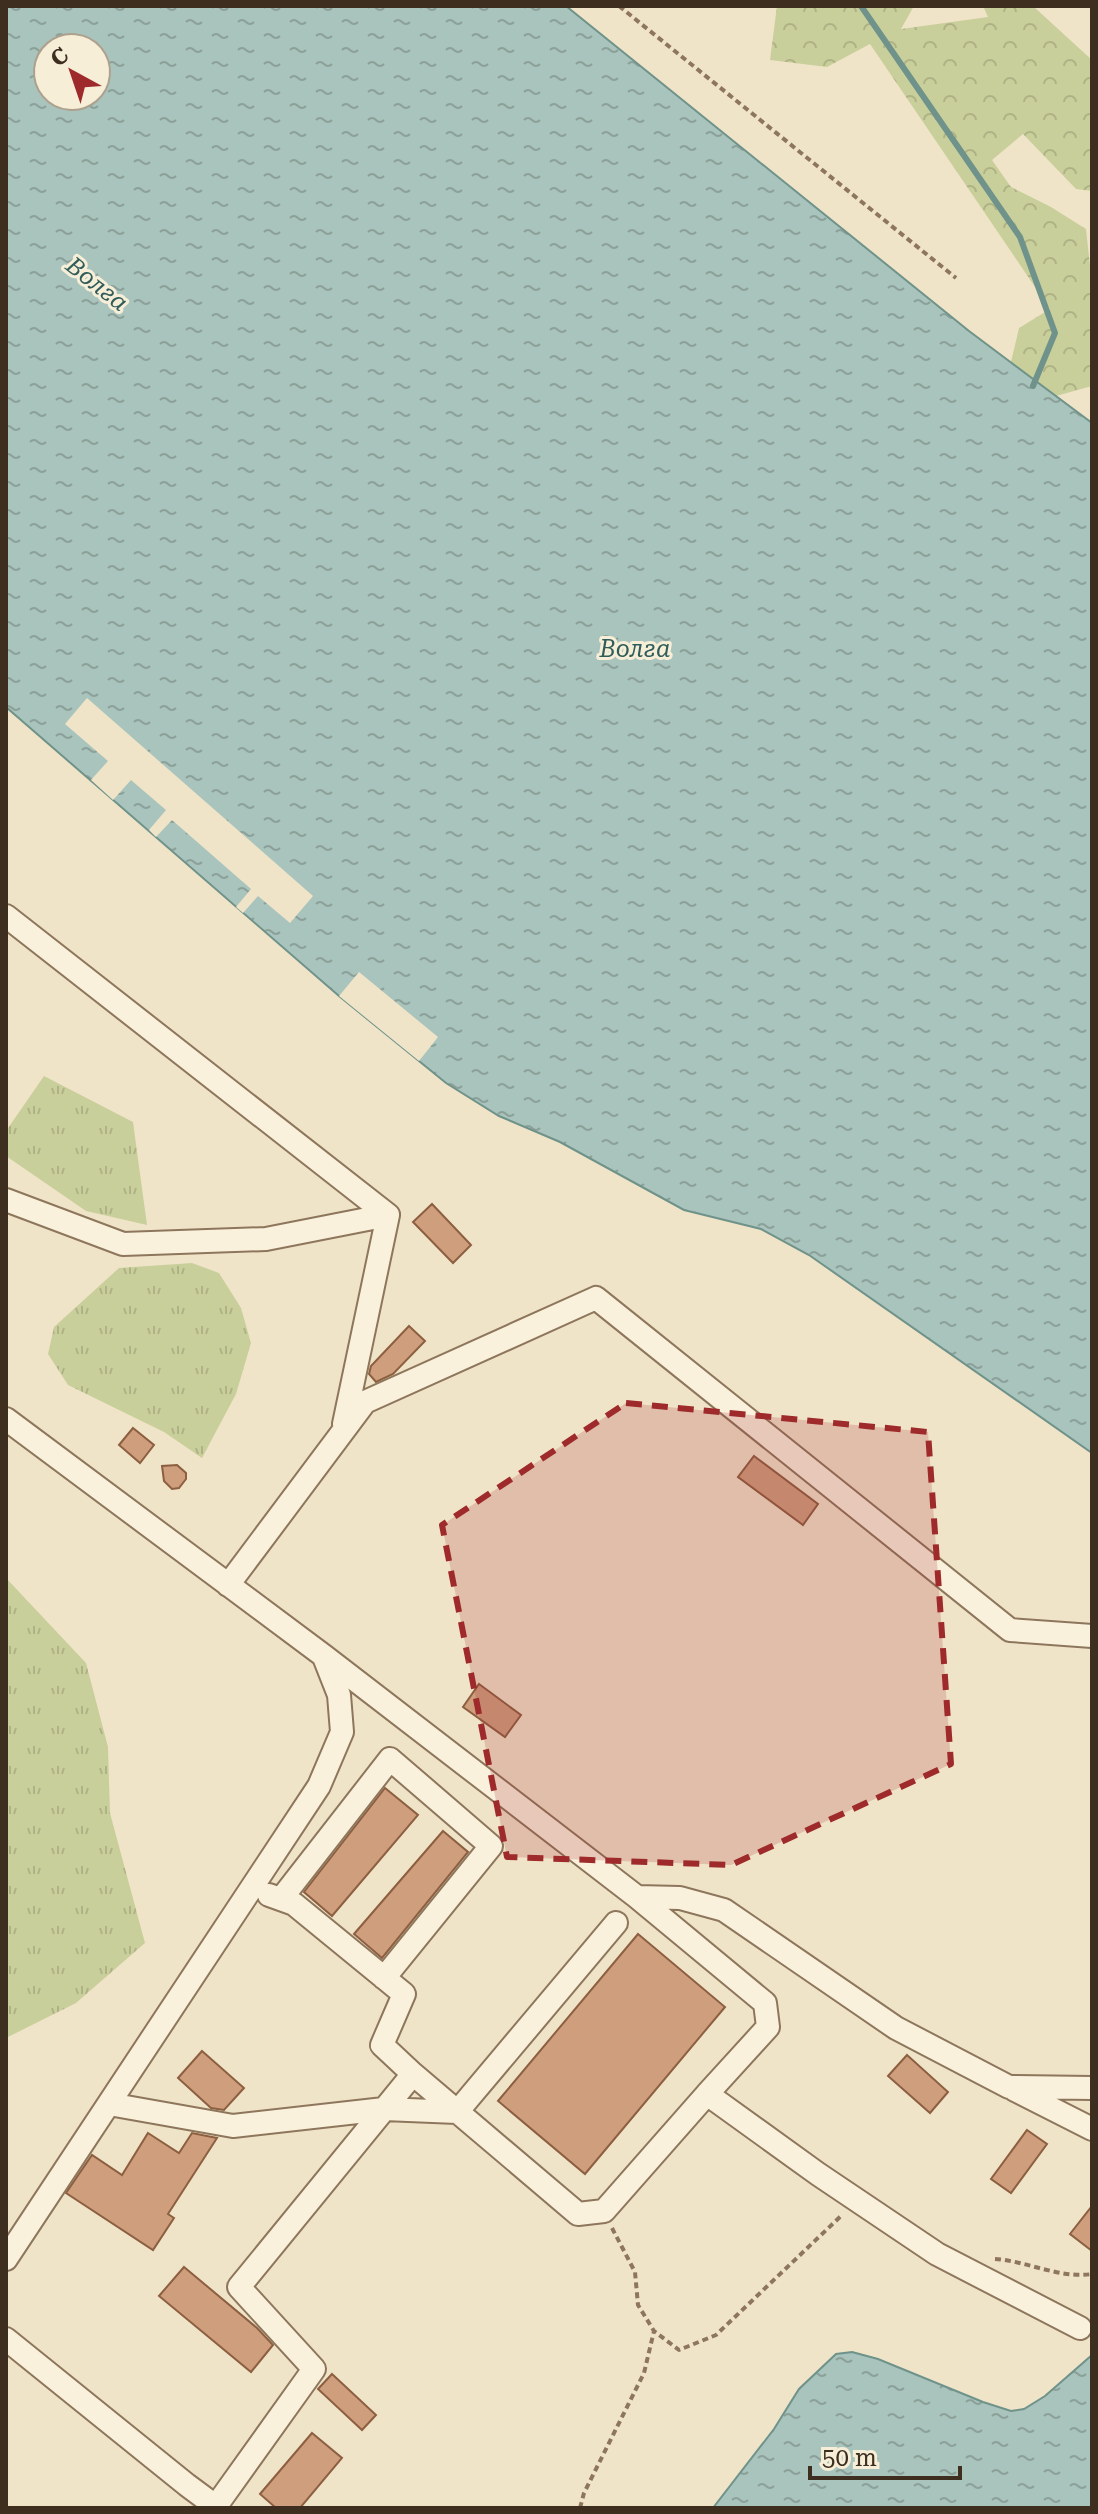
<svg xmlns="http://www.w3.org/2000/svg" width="1098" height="2514" viewBox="0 0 1098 2514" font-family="'Roboto Serif',serif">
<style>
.grass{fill:url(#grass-tufts)}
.forest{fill:url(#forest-crowns)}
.water{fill:url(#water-ripples);stroke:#6f938a;stroke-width:2;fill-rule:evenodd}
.pier{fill:#f0e4c8}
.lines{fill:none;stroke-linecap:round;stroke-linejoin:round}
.stream{stroke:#6f938a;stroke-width:6}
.building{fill:#cf9f7d;stroke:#8d5f41;stroke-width:2}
.minor-casing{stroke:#8d765c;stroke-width:26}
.path{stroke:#8d765c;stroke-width:4;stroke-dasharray:6 4;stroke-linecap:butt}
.minor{stroke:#faf1dc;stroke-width:22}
.marked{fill:#9e2a2b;fill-opacity:0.2;stroke:#9e2a2b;stroke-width:6;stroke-dasharray:16 10;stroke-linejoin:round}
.labels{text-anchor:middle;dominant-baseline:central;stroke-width:6;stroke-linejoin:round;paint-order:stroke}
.water-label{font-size:24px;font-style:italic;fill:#2f5d5a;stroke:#f7eed8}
</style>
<defs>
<pattern id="grass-tufts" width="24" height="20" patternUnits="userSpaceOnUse" patternTransform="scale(2)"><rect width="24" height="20" fill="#c9cf9b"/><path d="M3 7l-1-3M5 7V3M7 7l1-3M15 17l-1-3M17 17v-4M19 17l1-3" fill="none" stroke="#aeb285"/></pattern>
<pattern id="forest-crowns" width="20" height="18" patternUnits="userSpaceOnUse" patternTransform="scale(2)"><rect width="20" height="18" fill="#c9cf9b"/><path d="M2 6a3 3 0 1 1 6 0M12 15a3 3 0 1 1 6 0" fill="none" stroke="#aeb285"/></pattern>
<pattern id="water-ripples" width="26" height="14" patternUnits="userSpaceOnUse" patternTransform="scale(2)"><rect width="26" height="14" fill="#a9c4bc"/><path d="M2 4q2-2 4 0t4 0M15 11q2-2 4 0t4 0" fill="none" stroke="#8ba098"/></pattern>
</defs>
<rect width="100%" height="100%" fill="#f0e4c8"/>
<!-- grass -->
<path class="grass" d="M44 1076 133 1122 147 1225 86 1211 6 1156V1131Z
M192 1263 219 1273 241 1308 251 1343 236 1394 202 1458 164 1432 68 1385 48 1354 54 1327 119 1268Z
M6 1578 86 1663 108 1747 110 1813 145 1943 76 2003 6 2038Z"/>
<!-- forest -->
<path class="forest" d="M777 6H914L901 29 988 17 983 6H1033L1092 60V191L1076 189 1023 134 992 160 1011 187 1051 207 1086 229 1092 284V386L1056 396 1011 362 1019 328 1050 309 870 44 827 67 770 60Z"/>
<!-- water -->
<path class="water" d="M6 6H566L969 331 1092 423V1453L809 1255 761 1229 684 1210 560 1142 499 1116 446 1083 339 996 6 707ZM48 48H96V96H48Z
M852 2352 878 2359 983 2402 1011 2411 1024 2409 1045 2396 1092 2355V2508H713L774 2429 799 2389 836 2354Z"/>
<!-- pier -->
<path class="pier" d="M87 698 313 896 290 923 258 896 243 913 236 907 251 889 172 820 156 837 149 830 166 810 131 780 113 800 91 780 108 761 65 724Z
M359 972 438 1037 419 1061 339 996Z"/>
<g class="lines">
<!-- stream -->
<path class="stream" d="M861 6 1020 237 1055 333 1033 386"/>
</g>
<!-- building -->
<path class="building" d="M432 1204 471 1245 453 1263 413 1222Z
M409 1326 425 1341 393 1374 376 1382 369 1374 371 1366Z
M133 1428 154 1445 140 1463 119 1445Z
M754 1456 818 1504 803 1525 738 1477Z
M177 1465 186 1473V1479L179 1488 172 1489 164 1481 162 1466Z
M479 1684 521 1715 505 1737 463 1707Z
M385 1788 418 1815 332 1916 304 1892Z
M443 1831 468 1852 382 1958 354 1934Z
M638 1934 725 2007 585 2174 498 2101Z
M202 2051 244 2088 224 2110 211 2108 178 2078Z
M907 2055 948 2092 930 2113 888 2076Z
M1027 2130 1047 2144 1011 2193 991 2179Z
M148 2133 179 2153 192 2133 217 2138 168 2214 174 2218 153 2250 66 2193 92 2155 122 2175Z
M1092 2206V2251L1070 2234Z
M184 2267 257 2328 273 2345 251 2372 159 2296Z
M332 2374 376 2415 362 2430 318 2389Z
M312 2433 342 2458 300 2508H276L260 2494Z"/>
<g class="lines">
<defs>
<path id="minor" d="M6 916 388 1215 344 1424
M6 1200 123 1244 266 1239 388 1215
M6 1419 324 1656 637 1897 680 1898 724 1910 896 2028 1009 2087 1092 2088
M228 1585 365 1402 596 1298 1010 1630 1092 1636
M269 1895 294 1904 404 1994 382 2045 413 2074
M637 1897 765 2003 768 2027 707 2094 818 2174 937 2254 1080 2328
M281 1899 390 1759 491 1846 384 1978
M1015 2090 1092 2129
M109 2104 233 2126 384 2109 457 2112 616 1923
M6 2259 319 1786 342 1732 339 1695 324 1657
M6 2339 187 2485 218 2508
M216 2506 314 2369 239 2287 413 2074 578 2214 604 2211 707 2094"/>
</defs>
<!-- minor casing -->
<use href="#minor" class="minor-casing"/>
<!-- path -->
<path class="path" d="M619 6 956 278
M612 2228 635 2272 638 2305 654 2331 679 2350 716 2335 842 2215
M995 2259C1027 2261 1060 2279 1092 2274
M580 2508 584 2493 644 2373 654 2331"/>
<!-- minor -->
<use href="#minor" class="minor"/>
</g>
<!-- marked area -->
<path class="marked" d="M626 1403 928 1432 951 1764 731 1865 507 1857 442 1525Z"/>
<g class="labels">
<!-- water labels -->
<g class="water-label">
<text transform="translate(97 284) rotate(38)">Волга</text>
<text x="635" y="649">Волга</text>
</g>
</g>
<!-- border -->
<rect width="1098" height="2514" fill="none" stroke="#3d2e20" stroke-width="16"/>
<!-- north arrow -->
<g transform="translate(72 72) rotate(320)"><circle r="38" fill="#f7eed8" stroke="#ada18e" stroke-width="2"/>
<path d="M0-6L14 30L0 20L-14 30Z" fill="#9e2a2b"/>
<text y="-12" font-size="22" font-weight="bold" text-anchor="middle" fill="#3d2e20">С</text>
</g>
<!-- scale -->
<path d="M810 2466v12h150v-12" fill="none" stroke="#3d2e20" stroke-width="4"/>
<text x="822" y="2466" font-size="24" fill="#3d2e20" stroke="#f7eed8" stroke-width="6" paint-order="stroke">50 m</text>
</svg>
